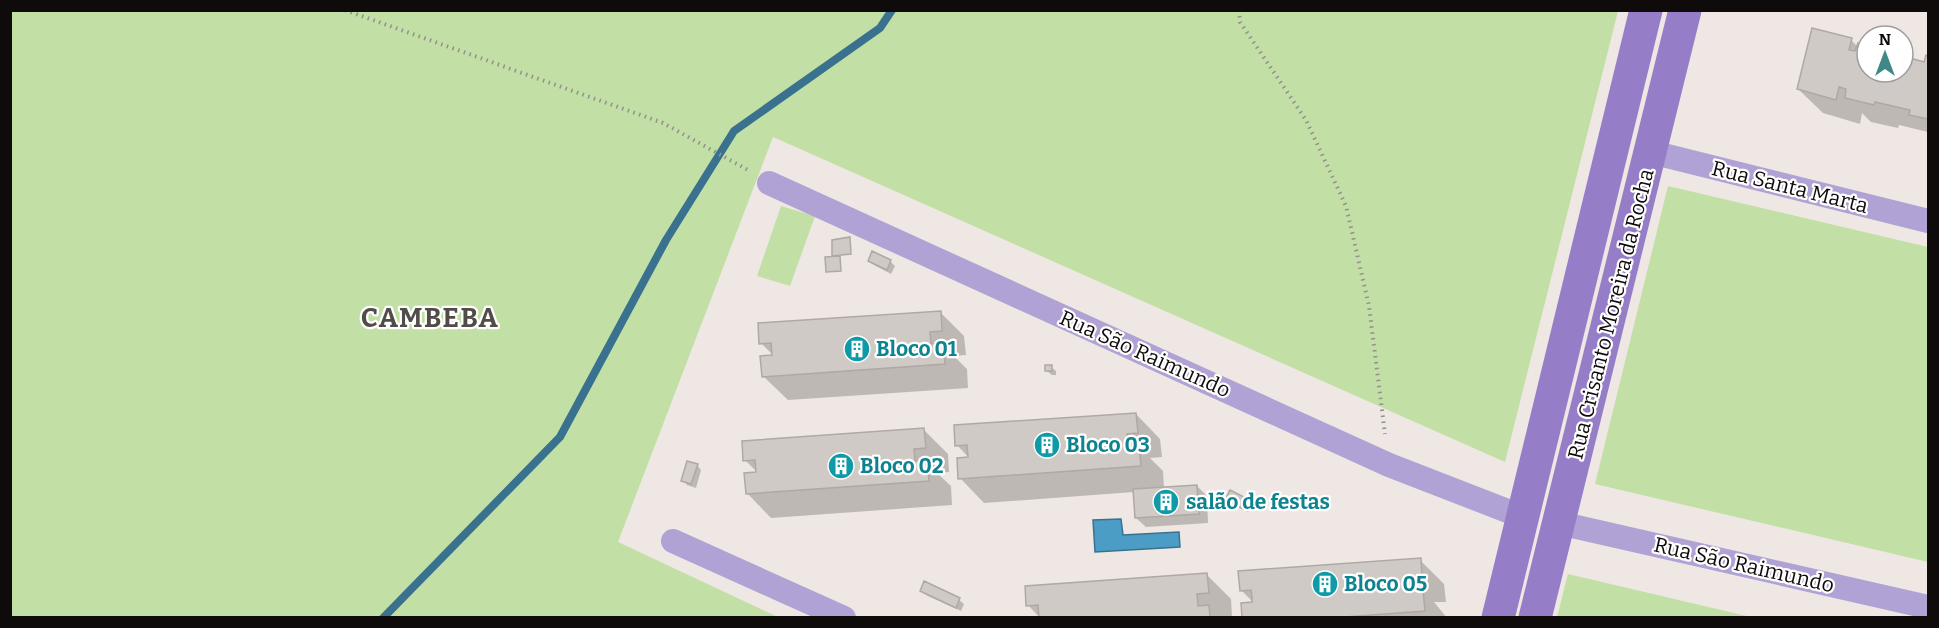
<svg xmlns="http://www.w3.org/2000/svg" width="1939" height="628" viewBox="0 0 1939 628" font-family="Bitter,serif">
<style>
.green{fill:#c2e0a5}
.water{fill:#4b9dc6;stroke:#39718e;stroke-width:1.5}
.shadow{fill:#0003}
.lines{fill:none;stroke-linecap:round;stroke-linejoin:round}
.stream{stroke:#39718e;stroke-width:8}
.building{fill:#d0cac6;stroke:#afa8a4;stroke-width:1.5}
.path{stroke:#958f8d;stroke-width:4;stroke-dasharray:1.5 4.5;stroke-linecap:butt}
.street{stroke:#b0a2d4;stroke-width:24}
.secondary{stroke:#957ec7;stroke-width:33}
.labels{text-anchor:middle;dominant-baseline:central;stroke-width:4.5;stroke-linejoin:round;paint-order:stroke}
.street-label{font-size:21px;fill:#0e0b0a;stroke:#fff}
.culture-label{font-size:21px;font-weight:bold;fill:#0d838f;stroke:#fff;text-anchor:start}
.district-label{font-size:27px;font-weight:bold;letter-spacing:1.5px;fill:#524c49;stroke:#fff}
</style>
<rect width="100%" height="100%" fill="#eee7e3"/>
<!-- green -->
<path class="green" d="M10 11 11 10 1618 11 1505 462 773 137 618 542 780 618 11 617Z
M1668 186 1928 247V562L1595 484Z
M781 206 815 216 790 286 757 276Z
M1568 574 1751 617H1557Z"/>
<!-- water -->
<path class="water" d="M1121 519 1123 535 1179 532 1180 547 1095 552 1093 520Z"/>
<!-- shadow -->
<path class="shadow" d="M1851 40 1858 47H1867V72H1903V58L1925 63 1927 57H1928V132L1899 125 1898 128 1871 122 1862 113 1860 124 1823 113 1798 89Z
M869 261H890L895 266 891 274 874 265Z
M940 312 964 336 966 355 954 356 967 369 968 388 788 400 763 376 774 356 761 343Z
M1051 367 1056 371V375H1052L1047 371Z
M1136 414 1160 439 1162 457 1150 458 1163 471 1164 488 1197 486 1207 496 1208 523 1146 527 1136 518 1134 492 984 503 960 478 970 459 957 445Z
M923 429 948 454 949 472 937 473 951 486 952 505 771 518 747 493 758 473 745 460Z
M697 465 701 470 696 488 687 485 683 480Z
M1227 500H1247L1252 504 1248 512 1232 504Z
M1420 560 1444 584 1446 602H1434L1447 618H1243L1254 603 1241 590Z
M1206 574 1231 599 1232 617 1040 618 1028 605Z
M922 590 959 600 964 604 961 611 926 595Z"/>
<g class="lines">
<!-- stream -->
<path class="stream" d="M383 618 560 437 666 240 734 131 880 28 892 10"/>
</g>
<!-- building -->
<path class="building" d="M1812 28 1852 38 1849 50 1855 51 1858 43 1867 46V72H1903V56L1924 62 1926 55 1928 56V119L1909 115 1910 110 1875 102 1874 105 1845 98 1846 89 1839 87 1836 100 1797 89Z
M850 237 851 254 832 256V240Z
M872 251 891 260 887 270 868 261Z
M840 256 841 271 826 272 825 257Z
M941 311 942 331 930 332 931 344 943 343 945 364 762 377 760 356 772 355 771 343 759 344 758 323Z
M1045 365H1052V371H1045Z
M1136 413 1138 433 1127 434V446L1139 445 1141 466 958 479 957 458 968 457 967 445 955 446 954 425Z
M924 428 926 448 914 449 915 461 927 460 929 481 746 494 744 473 756 472 755 460 743 461 742 441Z
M687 461 698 464 691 484 681 481Z
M1197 485 1199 514 1135 518 1133 489Z
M1230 490 1248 499 1243 509 1225 500Z
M1421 558 1422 578 1410 579 1411 591 1423 590 1425 611 1331 618H1242L1241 603 1252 602V597L1251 590 1240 591 1238 571Z
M1207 573 1209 593 1197 594 1198 606 1209 605 1210 618H1033L1039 617 1038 605 1026 606 1025 586Z
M924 581 960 598 956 608 920 591Z"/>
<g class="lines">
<!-- path -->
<path class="path" d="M345 10 663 123 748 170
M1239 10 1240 22 1306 120 1346 206 1369 306 1385 434"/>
<!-- street -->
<path class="street" d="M1651 152 1928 221
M769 183 1389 465 1523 517
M1559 523 1928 607
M673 541 844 618"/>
<!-- secondary -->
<path class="secondary" d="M1498 618 1646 10
M1535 618 1685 10"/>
</g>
<!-- icons -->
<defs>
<symbol id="building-disc" viewBox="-11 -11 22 22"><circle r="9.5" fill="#0f9aa8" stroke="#fff"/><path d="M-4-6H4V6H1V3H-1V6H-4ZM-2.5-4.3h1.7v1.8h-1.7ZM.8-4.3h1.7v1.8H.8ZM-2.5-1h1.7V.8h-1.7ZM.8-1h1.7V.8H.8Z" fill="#fff"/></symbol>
</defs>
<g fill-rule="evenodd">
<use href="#building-disc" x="842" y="334" width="30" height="30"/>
<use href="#building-disc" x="1032" y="430" width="30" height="30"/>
<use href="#building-disc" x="826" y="451" width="30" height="30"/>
<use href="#building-disc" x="1151" y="487" width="30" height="30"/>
<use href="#building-disc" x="1310" y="569" width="30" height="30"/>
</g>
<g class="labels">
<!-- street labels -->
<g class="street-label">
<text transform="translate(1790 187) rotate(14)">Rua Santa Marta</text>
<text transform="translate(1611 314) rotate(-76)">Rua Crisanto Moreira da Rocha</text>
<text transform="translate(1145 354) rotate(24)">Rua São Raimundo</text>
<text transform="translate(1744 565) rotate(13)">Rua São Raimundo</text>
</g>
<!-- culture labels -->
<g class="culture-label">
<text x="876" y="349">Bloco 01</text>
<text x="1066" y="445">Bloco 03</text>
<text x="860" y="466">Bloco 02</text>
<text x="1186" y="502">salão de festas</text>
<text x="1344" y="584">Bloco 05</text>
</g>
<!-- district labels -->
<g class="district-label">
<text x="430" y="318">CAMBEBA</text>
</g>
</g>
<!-- border -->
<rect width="1939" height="628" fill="none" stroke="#0e0b0a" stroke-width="24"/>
<!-- north arrow -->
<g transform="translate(1885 54)"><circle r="28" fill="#ffffff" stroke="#9f9d9d" stroke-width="1.5"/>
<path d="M0-4.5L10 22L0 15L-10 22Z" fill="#408885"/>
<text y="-9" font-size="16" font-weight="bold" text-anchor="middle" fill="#0e0b0a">N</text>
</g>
</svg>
